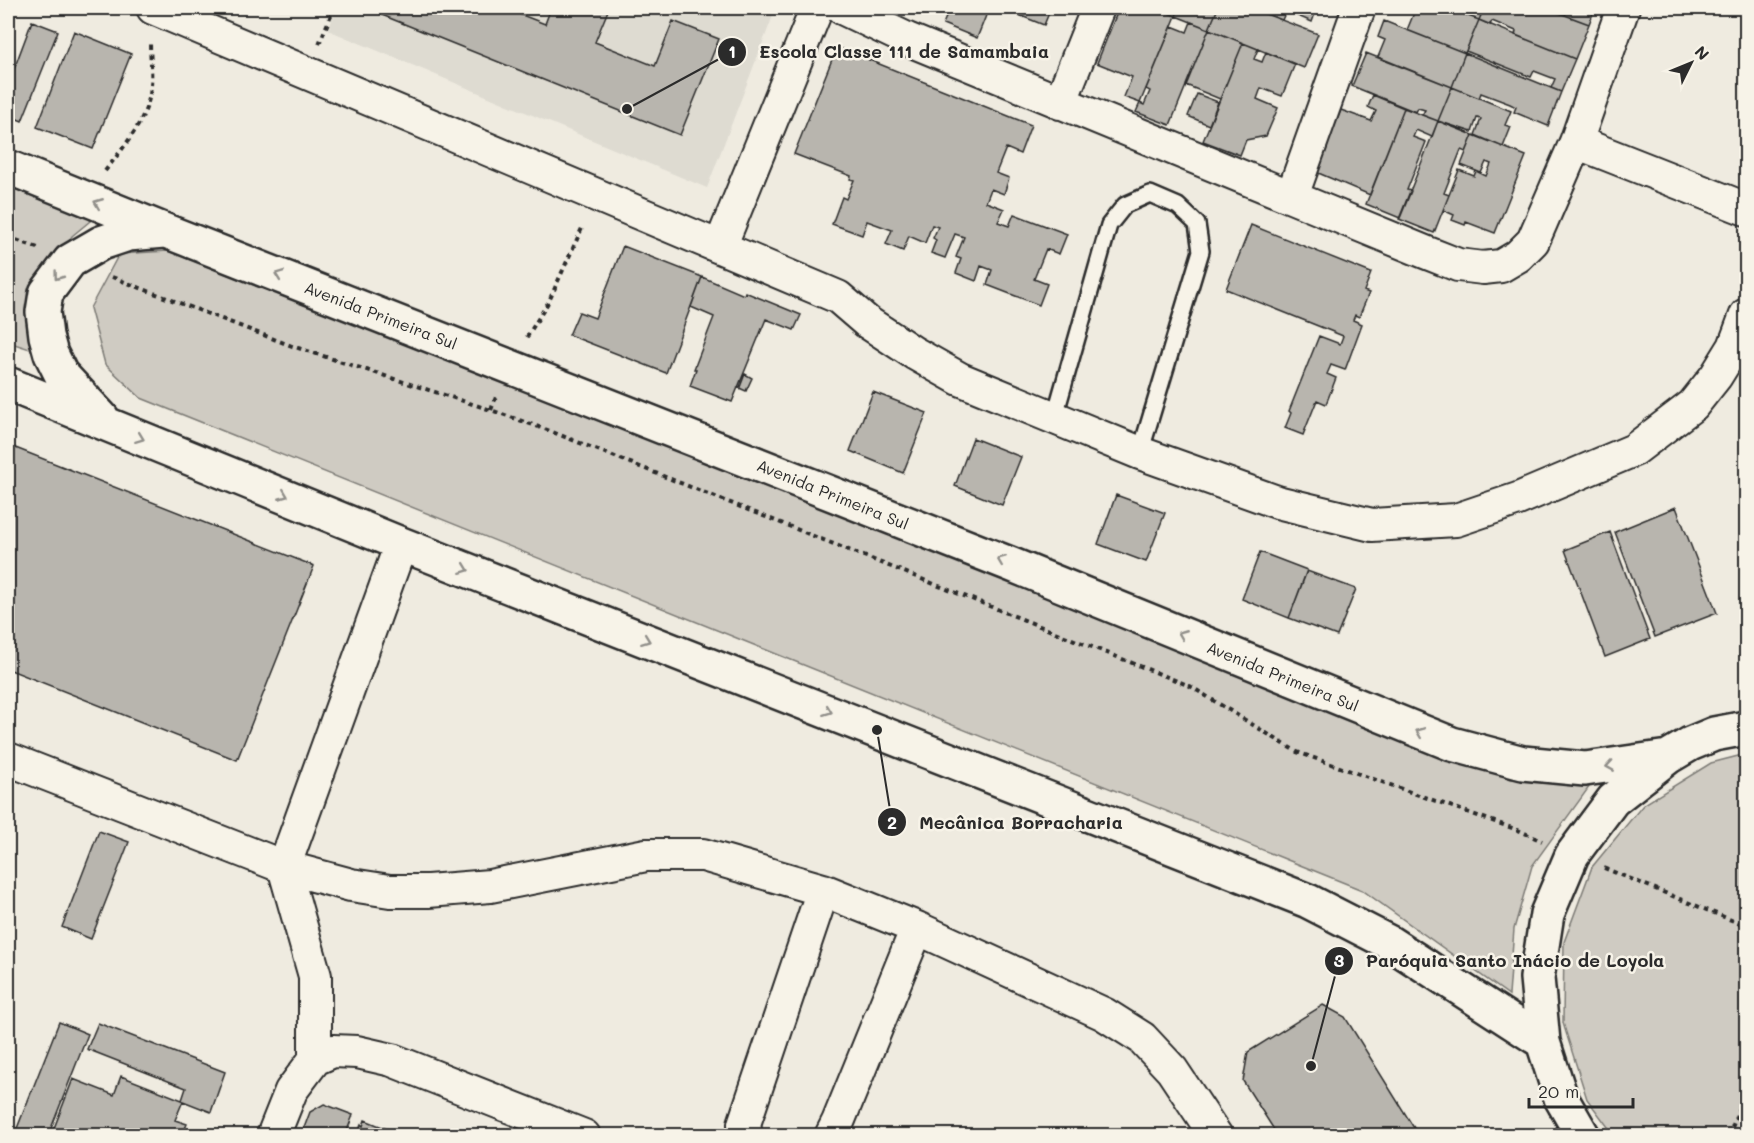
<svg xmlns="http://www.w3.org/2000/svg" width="1754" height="1143" viewBox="0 0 1754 1143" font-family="Mali,sans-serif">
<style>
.built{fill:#dedbd1}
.green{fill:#cfcbc2;stroke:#7d7b76;stroke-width:1.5}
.building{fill:#b8b5ae;stroke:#2b2b2b;stroke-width:1.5}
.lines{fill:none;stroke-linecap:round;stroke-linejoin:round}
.lane-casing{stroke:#2b2b2b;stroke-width:20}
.street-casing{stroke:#2b2b2b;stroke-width:36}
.secondary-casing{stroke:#2b2b2b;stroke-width:38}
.path{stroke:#2b2b2b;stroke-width:4;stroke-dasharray:4.5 4.5;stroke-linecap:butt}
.lane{stroke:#f7f3e8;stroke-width:15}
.street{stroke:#f7f3e8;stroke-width:32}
.secondary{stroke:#f7f3e8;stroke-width:33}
.oneway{stroke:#918f8a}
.labels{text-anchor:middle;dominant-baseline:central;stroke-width:5;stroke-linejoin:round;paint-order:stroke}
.street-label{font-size:16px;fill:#2b2b2b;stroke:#f7f3e8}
.leader{fill:none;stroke:#2b2b2b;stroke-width:2}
.callout-dot{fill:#2b2b2b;stroke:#f7f3e8;stroke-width:2}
.mark-label{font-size:18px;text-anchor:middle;font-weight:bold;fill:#fff}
.callout-label{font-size:18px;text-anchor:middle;font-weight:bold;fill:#2b2b2b;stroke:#f7f3e8;stroke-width:5;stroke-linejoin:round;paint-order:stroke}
</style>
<rect width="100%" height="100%" fill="#efebe0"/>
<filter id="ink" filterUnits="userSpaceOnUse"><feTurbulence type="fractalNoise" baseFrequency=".0167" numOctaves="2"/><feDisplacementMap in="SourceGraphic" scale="12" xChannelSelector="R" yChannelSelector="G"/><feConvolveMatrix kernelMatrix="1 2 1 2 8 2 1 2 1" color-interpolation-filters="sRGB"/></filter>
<g filter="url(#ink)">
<!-- built -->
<path class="built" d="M337 8H776L707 188 328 30Z"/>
<!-- green -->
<path class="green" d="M8 170 101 212 72 236 33 299 39 352 8 342Z
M168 251 1511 779 1592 783 1532 866 1514 929 1509 995 1362 890 141 398 105 364 90 308 119 254Z
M1746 754V1135H1614L1587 1099 1563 1023 1564 942 1592 867 1643 805 1711 763Z"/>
<!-- building -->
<path class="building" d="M385 8H504L545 24 551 8H609L595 42 655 66 673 21 719 39 680 135 382 15Z
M950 8H989L977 38 943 24Z
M1001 8H1051L1044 25Z
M1119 8H1156L1176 16 1140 103 1124 97 1132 77 1097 63Z
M1179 8H1218L1209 29 1176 16Z
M1218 8H1250L1318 34 1304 68 1209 29Z
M1256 8H1317L1312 22 1286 11 1282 20 1255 9Z
M1416 8H1446L1479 20 1465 53 1407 30Z
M1446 8H1484L1479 20Z
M1484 8H1546L1589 24 1575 59 1515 35 1516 31 1492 21 1490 25 1479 20Z
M1556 8H1595L1589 24 1565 15 1567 12Z
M1479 20 1575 59 1561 92 1551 88 1555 79 1534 71 1531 77 1466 51Z
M32 21 58 31 22 121 8 115V85Z
M1384 21 1465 53 1452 87 1378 57 1385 40 1378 37Z
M1191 22 1209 29 1170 125 1136 112 1140 103 1144 105 1150 91 1146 89 1172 26 1187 32Z
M1209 29 1243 43 1220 99 1186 85Z
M74 31 131 54 93 149 37 127Z
M1243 43 1258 49 1254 59 1262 62 1266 52 1295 64 1282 96 1261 88 1257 99 1278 108 1266 136 1246 140 1240 155 1203 141Z
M837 47 1031 125 1020 154 1006 148 996 173 1009 178 1004 194 991 189 986 202 1004 209 998 222 1009 226 1014 214 1067 234 1059 254 1046 249 1034 279 1047 284 1039 305 987 285 992 270 981 266 976 281 956 273 961 259 956 257 964 237 955 234 945 258 931 253 936 240 933 238 938 227 932 225 925 243 909 236 903 251 886 244 892 230 867 221 862 235 832 224 842 197 846 199 854 180 850 179 851 176 794 154Z
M1366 53 1452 87 1438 121 1422 115 1425 110 1418 108 1416 112 1352 86Z
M1465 53 1561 92 1548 126 1514 112 1516 107 1510 104 1481 93 1479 98 1452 87Z
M1452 87 1511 111 1505 125 1511 127 1503 147 1475 135 1481 119 1477 118 1472 132 1438 121Z
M1197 94 1218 102 1209 125 1188 116Z
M1373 95 1404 108 1370 195 1316 172 1341 110 1371 121 1376 111 1368 107Z
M1404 108 1438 121 1432 137 1416 130 1413 137 1426 142 1407 190 1411 191 1400 218 1366 204Z
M1438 121 1473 135 1466 152 1461 150 1444 193 1449 195 1434 233 1399 219Z
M1473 135 1526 156 1495 233 1466 222 1465 225 1452 220 1454 215 1443 210 1459 170 1474 176 1476 171 1486 176 1491 164 1486 162 1481 173 1461 165Z
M1251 225 1371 273 1364 291 1369 293 1359 317 1355 315 1353 320 1362 324 1345 370 1331 365 1327 374 1336 378 1326 404 1317 400 1303 435 1285 428 1291 413 1289 411 1319 336 1340 344 1343 336 1226 289Z
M623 246 702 277 666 373 569 335 579 312 595 318Z
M702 277 744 295 745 292 801 315 794 330 766 319 732 402 690 386 696 369H694L714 317 691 307Z
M745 374 752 378 746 391 737 387H740Z
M873 392 927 413 903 473 850 451Z
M973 438 1021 457 1002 505 955 486Z
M8 445 314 566 237 760 8 669Z
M1116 495 1165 513 1146 562 1098 544Z
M1676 507 1717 613 1655 637 1615 532Z
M1610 532 1650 639 1605 657 1565 550Z
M1260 552 1307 570 1289 618 1242 599Z
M1307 571 1356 589 1337 636 1289 618Z
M99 831 129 842 91 939 62 927Z
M1323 1005 1345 1017 1419 1136H1278L1243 1081 1248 1052Z
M59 1022 88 1034 48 1136H14Z
M98 1023 225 1072 211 1112 183 1101 175 1120 187 1124 182 1136H51L73 1079 114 1095 121 1076 182 1100 186 1088 87 1049Z
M324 1104 353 1115 345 1136H301L310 1112Z
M365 1120 402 1135 358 1136 361 1124 363 1126Z"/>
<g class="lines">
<defs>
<path id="lane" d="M1054 419 1109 225 1125 205 1150 194 1178 206 1197 224 1201 251 1140 453"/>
<path id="street" d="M153 8 838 297 867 322 914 353 960 379 1140 453 1277 502 1372 525 1456 520 1518 499 1634 450 1693 405 1716 376 1734 347 1746 315
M842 8 907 39 1425 252 1458 265 1483 268 1501 266 1518 256 1533 241 1576 142 1623 8
M1060 103 1098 8
M1576 142 1746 209
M1292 196 1359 8
M720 247 817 8
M8 759 284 867 351 885 390 891H428L490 886 646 855H703L823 890 917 928 1104 1014 1142 1038 1172 1070 1216 1136
M315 1059V976L284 867 401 544
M273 1136 291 1091 315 1059 333 1051 357 1052 392 1060 584 1136
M746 1136 744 1124 823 890
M831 1136 838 1122 917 928"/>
<path id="secondary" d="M8 167 166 231 1010 564 1452 744 1523 763 1585 769 1668 757
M8 384 401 544 1308 901 1390 943 1543 1042
M102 418 61 374 51 354 46 336 43 312 46 293 70 261 101 243 128 234 164 231
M1583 1136 1561 1098 1543 1042 1537 978 1547 914 1572 855 1613 800 1668 757 1690 744 1714 734 1746 728"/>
</defs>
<!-- lane casing -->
<use href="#lane" class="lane-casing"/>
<!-- street casing -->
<use href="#street" class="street-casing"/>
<!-- secondary casing -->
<use href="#secondary" class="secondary-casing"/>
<!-- path -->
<path class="path" d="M319 44 334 8
M105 171C123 148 144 124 150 94 153 77 150 58 150 42
M8 237 38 248
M112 277 292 346 491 410 550 431 1190 686 1297 752 1518 830 1542 841
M527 337 549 301 583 226
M491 410 496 397
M1604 868 1746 926
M1729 1136 1746 1089"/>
<!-- lane -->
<use href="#lane" class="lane"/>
<!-- street -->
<use href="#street" class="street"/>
<!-- secondary -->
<use href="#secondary" class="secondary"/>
</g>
<!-- one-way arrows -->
<defs><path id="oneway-chevron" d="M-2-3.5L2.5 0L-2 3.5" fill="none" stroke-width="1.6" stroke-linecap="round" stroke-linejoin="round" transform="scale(1.5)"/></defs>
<g class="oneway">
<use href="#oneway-chevron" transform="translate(98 203) rotate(-158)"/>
<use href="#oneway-chevron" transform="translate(279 275) rotate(-159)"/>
<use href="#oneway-chevron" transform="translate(58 276) rotate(127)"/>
<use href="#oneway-chevron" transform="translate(140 438) rotate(21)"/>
<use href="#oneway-chevron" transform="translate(284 495) rotate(22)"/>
<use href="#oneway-chevron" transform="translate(1001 560) rotate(-158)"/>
<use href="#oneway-chevron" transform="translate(465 569) rotate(21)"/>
<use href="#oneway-chevron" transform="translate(1182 634) rotate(-158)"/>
<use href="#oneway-chevron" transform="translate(646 640) rotate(21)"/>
<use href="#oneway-chevron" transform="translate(828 711) rotate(21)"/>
<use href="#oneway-chevron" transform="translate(1420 732) rotate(-158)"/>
<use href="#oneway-chevron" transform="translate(1610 766) rotate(171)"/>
</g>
</g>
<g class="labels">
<!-- street labels -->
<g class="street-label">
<text transform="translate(381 315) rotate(21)">Avenida Primeira Sul</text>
<text transform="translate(833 494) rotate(22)">Avenida Primeira Sul</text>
<text transform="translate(1283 676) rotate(22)">Avenida Primeira Sul</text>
</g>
</g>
<!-- callouts -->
<path class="leader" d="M627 109L732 52M877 730L892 822M1311 1066L1339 961"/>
<g class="callout-dot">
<circle cx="627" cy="109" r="6"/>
<circle cx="877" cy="730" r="6"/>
<circle cx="1311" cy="1066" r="6"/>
<circle cx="732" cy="52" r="15"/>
<circle cx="892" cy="822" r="15"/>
<circle cx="1339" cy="961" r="15"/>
</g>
<g class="mark-label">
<text x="732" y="58">1</text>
<text x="892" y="829">2</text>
<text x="1339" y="967">3</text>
</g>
<g class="callout-label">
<text x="904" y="58">Escola Classe 111 de Samambaia</text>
<text x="1021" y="829">Mecânica Borracharia</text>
<text x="1515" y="967">Paróquia Santo Inácio de Loyola</text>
</g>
<!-- margin -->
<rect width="1754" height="1143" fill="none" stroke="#f7f3e8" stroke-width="30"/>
<rect x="15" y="15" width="1724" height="1113" fill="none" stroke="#2b2b2b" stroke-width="2" filter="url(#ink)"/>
<!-- north arrow -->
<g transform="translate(1691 63) rotate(47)" stroke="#f7f3e8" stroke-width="4.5" paint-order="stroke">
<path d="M0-4.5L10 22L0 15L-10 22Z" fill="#2b2b2b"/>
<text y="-9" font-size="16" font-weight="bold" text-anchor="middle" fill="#2b2b2b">N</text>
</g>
<!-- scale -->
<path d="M1529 1098v9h104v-9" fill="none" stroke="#2b2b2b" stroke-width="3"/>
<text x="1538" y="1098" font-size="18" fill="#2b2b2b" stroke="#f7f3e8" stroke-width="4.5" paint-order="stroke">20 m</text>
</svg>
